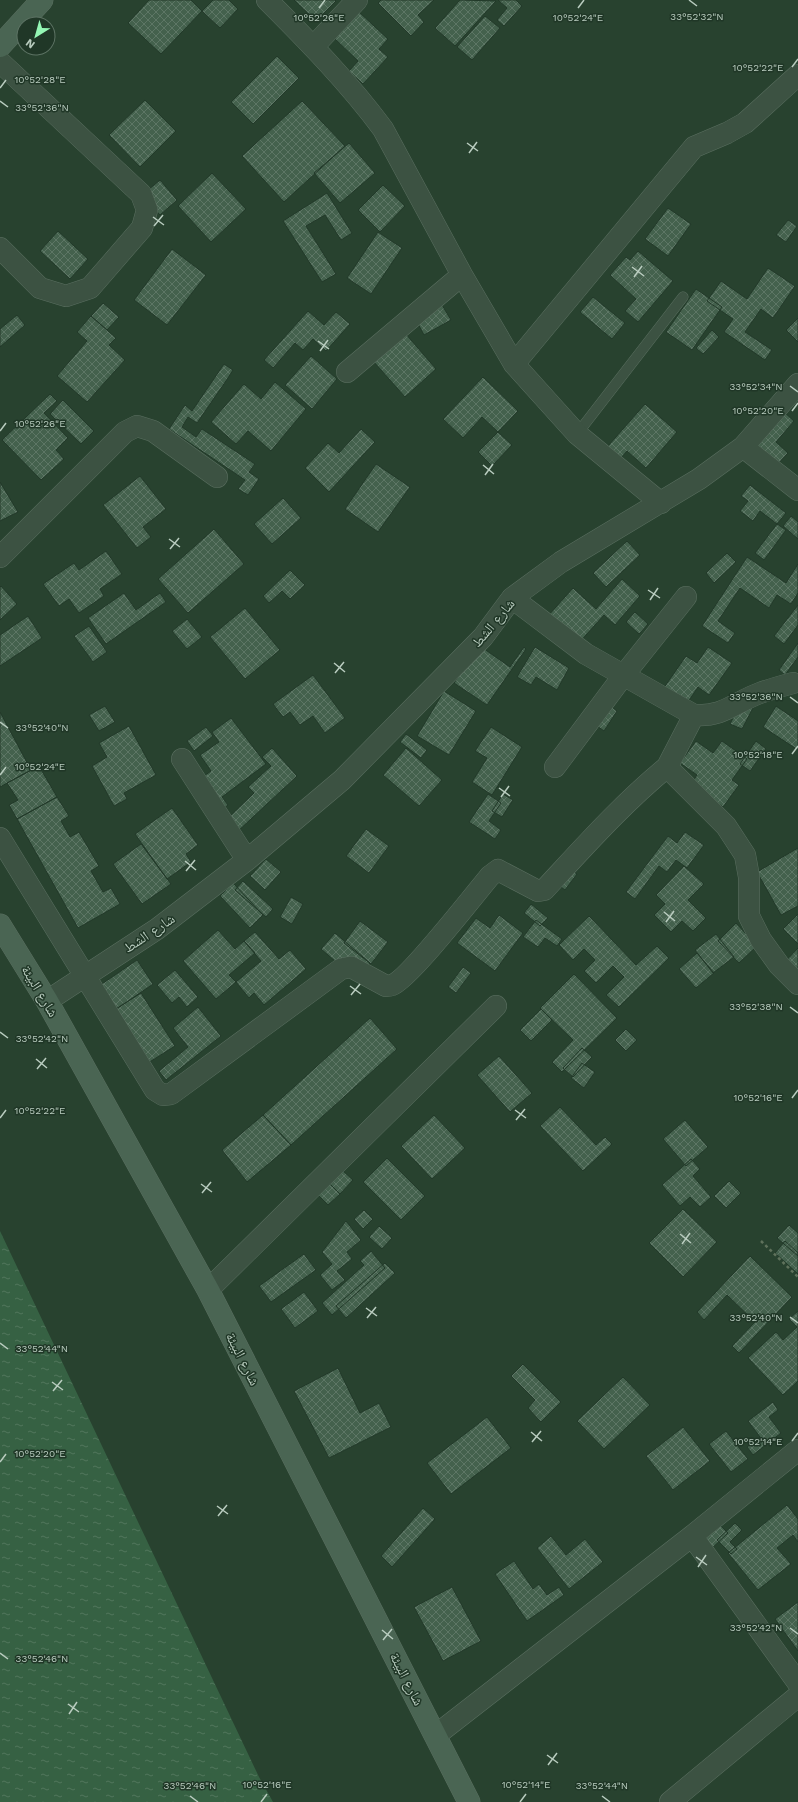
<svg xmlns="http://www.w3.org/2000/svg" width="798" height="1802" viewBox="0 0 798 1802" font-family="'Work Sans','Noto Naskh Arabic',sans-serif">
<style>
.water{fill:url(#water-ripples)}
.building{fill:url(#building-cross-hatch);stroke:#223929}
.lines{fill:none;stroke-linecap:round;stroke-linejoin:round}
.service-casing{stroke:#5a6f60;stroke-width:11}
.minor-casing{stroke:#5a6f60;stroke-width:22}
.secondary-casing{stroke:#5a6f60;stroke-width:23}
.path{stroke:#5f725c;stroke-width:2.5;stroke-dasharray:3 3;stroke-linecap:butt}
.service{stroke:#3c5242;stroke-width:10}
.minor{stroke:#3c5242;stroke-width:21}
.secondary{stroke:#4a6553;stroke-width:22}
.ticks{fill:none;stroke:#b9ccbf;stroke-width:1.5}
.labels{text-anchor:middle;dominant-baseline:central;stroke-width:3;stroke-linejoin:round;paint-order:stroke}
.street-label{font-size:14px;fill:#b9ccbf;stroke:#203727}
.ticks-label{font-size:10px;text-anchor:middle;fill:#b9ccbf;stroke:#203727;stroke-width:3;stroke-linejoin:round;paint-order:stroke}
</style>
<defs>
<pattern id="water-ripples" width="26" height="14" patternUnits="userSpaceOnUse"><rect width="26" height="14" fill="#366143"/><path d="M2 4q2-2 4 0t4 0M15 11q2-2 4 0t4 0" fill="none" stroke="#51765c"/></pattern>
<pattern id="building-cross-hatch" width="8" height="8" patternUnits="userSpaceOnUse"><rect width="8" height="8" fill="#44614d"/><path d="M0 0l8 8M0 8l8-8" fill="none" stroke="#5d7665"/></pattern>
</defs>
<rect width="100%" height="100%" fill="#28422f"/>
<!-- water -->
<path class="water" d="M0 1231 259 1777 273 1802H0Z"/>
<!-- building -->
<path class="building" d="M149 0H191L202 11 161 54 128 23Z
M213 0H229L238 9 220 28 202 11Z
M294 0H335L336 1 316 21Z
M381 0H434L418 15 424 22 411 36 378 3Z
M460 0 496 1 455 46 435 28Z
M498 0H516L522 6 504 26 497 20 507 8Z
M359 12 388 39 379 49 388 57 363 84 349 71 358 61 334 38Z
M485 16 500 28 472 60 457 47Z
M277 56 299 78 253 124 231 102Z
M145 100 176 131 140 167 109 135Z
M302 101 345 146 284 202 242 156Z
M349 143 375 173 340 203 314 173Z
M212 173 246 209 211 242 178 206Z
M160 180 177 200 160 215 142 195Z
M383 185 405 206 380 232 358 210Z
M327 193 352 233 341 240 325 215 306 226 336 274 322 282 283 221Z
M668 208 691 224 668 256 645 239Z
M788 220 797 226 786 242 776 235Z
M58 231 88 259 70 279 40 251Z
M378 232 402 248 371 294 347 278Z
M172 249 206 275 167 325 134 300Z
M638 251 673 281 638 322 625 311 636 299 610 275 626 257 630 260Z
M768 268 795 286 773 318 761 309 745 332 772 350 765 360 724 332 733 319 707 301 721 281 747 299Z
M696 289 722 307 692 350 666 332Z
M593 297 625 323 612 339 580 312Z
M103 303 119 317 107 330 91 316Z
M442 305 451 320 424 335 416 320Z
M308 311 324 325 336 312 350 324 326 351 313 339 303 350 295 343 273 368 264 360Z
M17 315 25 325 0 347V329Z
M91 316 116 338 109 345 125 360 87 402 57 376 87 341 77 332Z
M798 318V342L786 330Z
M712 330 719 337 703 354 696 348Z
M405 333 436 369 405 397 373 361Z
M311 356 337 379 312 409 285 385Z
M224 364 233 370 228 378 197 423 188 417 182 427 196 437 202 429 255 464 249 472 259 479 248 495 238 489 245 480 169 429 185 405 192 411Z
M483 377 518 411 498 432 482 417 463 438 443 419Z
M275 382 306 409 271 451 248 431 236 444 211 422 244 384 261 399Z
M50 394 57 401 44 413 68 438 56 450 64 459 41 480 2 440Z
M63 400 94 431 81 444 50 414Z
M645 404 677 432 646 468 627 451 621 458 608 446Z
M784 412 794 421 776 442 788 453 775 467 744 456Z
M361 429 375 442 329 492 305 468 328 443 339 453Z
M498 432 512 445 492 466 478 452Z
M376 464 410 487 378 532 345 509Z
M140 476 166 509 143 527 151 537 137 548 103 505Z
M0 482 18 512 0 521Z
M750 485 786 513 777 524 760 511 753 521 740 511 748 501 741 496Z
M283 498 301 518 272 544 254 524Z
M791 516 798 522V539L783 526Z
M777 524 786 530 764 560 755 553Z
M214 529 244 564 188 613 158 579Z
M627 541 640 555 606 587 593 573Z
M106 551 122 574 100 589 104 596 79 613 69 599 59 606 43 584 74 563 79 570Z
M727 553 736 562 714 583 706 573Z
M747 557 786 583 798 564V593L791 604 777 595 769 608 740 588 718 621 735 633 728 643 702 626Z
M290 570 305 585 290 599 282 591 269 603 263 596Z
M622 579 640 596 615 625 604 615 578 644 547 617 573 588 596 609Z
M1 586 17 604 0 620V587Z
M124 593 136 610 160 593 166 602 106 644 88 618Z
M798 605V625L784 644 774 636Z
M245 608 280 650 245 679 210 637Z
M635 612 648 624 639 634 626 622Z
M28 616 42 638 0 666V635Z
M187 619 202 637 187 649 172 631Z
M89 626 107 652 93 662 74 636Z
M798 643V657L785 675 779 670Z
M480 646 510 667 524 647 526 649 487 705 454 683Z
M535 647 569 668 557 690 536 677 531 685 517 677Z
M708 647 732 663 709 695 698 687 686 705 663 689 686 656 697 663Z
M313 675 345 718 325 733 313 716 300 725 290 712 283 717 273 704Z
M444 691 476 711 449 755 417 736Z
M741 702 753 708 742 729 730 724Z
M607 703 617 711 604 731 593 723Z
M105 706 115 722 99 731 89 715Z
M776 706 798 721V750L763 727Z
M0 712 31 770 0 787Z
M231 718 266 764 222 797 228 805 219 811 197 781 211 771 200 755 219 742 212 732Z
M129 726 156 775 124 793 127 799 114 806 92 766 107 757 99 743Z
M206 727 213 736 194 751 187 741Z
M491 727 522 747 492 795 472 782 487 758 475 751Z
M406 734 427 750 421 758 400 742Z
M696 741 713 753 722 741 747 759 732 780 739 785 723 807 691 784 697 775 680 763Z
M756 741 766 749 750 771 740 764Z
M272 748 297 776 236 833 225 821 254 793 248 787 271 766 262 757Z
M406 748 442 780 419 806 383 775Z
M39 766 57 797 17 819 9 805 18 800 7 783Z
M488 794 501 803 489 821 501 830 495 839 469 822Z
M503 794 513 800 502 817 492 811Z
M57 797 69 816 61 821 70 837 79 832 99 866 91 871 103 892 111 888 120 904 78 928 17 819Z
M172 808 198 845 186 854 191 862 167 879 135 834Z
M366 829 389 846 369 873 346 856Z
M685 832 704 845 687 868 676 860 667 872 659 866 635 899 626 892 668 836 677 843Z
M141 844 171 884 142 904 113 864Z
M798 848V906L781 915 757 872Z
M266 859 281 872 265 890 250 876Z
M565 865 577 874 565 890 553 881Z
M684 866 704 884 688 900 706 918 693 931 682 921 671 932 654 915 665 904 656 895Z
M243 881 273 909 266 917 235 890Z
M233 883 263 915 250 928 220 896Z
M291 897 303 904 292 924 280 917Z
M531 904 548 918 540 926 524 913Z
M798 914V944L783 929Z
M499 915 523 933 495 971 457 943 476 918 490 928Z
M589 916 636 965 657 946 669 958 619 1007 606 995 624 977 613 966 596 983 584 971 595 960 584 949 573 960 559 945Z
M536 920 562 939 557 946 545 938 538 947 523 937Z
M360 921 388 942 371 964 344 943Z
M736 923 757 946 739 963 718 941Z
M218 930 235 949 244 941 255 953 229 975 236 982 216 999 183 961Z
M255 932 279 959 290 950 306 969 264 1005 254 993 249 998 236 982 261 961 244 941Z
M335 933 370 963 356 979 321 949Z
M716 934 734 957 713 973 695 950Z
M798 948V980L782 965Z
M697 953 714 973 696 988 679 969Z
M137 960 153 984 105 1017 96 988Z
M463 967 471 973 456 993 448 987Z
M175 970 198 997 187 1007 179 997 172 1003 157 985Z
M574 974 617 1018 562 1072 552 1062 573 1040 540 1008Z
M141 993 175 1046 148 1063 106 1015Z
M198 1007 221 1036 166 1080 159 1071 188 1047 173 1028Z
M541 1009 552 1020 531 1041 520 1030Z
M370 1018 397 1049 291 1145 263 1115Z
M626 1029 637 1040 626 1051 615 1040Z
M582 1048 592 1057 573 1077 563 1068Z
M499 1056 532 1093 510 1112 477 1075Z
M582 1063 595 1072 584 1088 571 1078Z
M560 1107 596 1145 605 1137 612 1144 583 1171 540 1126Z
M263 1115 291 1145 247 1182 222 1150Z
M434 1115 465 1148 432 1179 401 1146Z
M685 1120 708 1147 686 1166 663 1139Z
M387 1158 425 1196 401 1220 363 1182Z
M691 1159 700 1169 693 1176 711 1197 700 1207 690 1197 680 1206 662 1185Z
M342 1170 353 1180 340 1194 329 1183Z
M729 1181 741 1193 726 1208 714 1196Z
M329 1183 340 1194 328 1205 309 1186Z
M683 1209 717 1242 683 1277 649 1243Z
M364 1210 373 1219 363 1229 354 1219Z
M346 1221 361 1240 347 1252 352 1259 337 1271 345 1280 332 1290 320 1275 332 1264 322 1252Z
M789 1225 798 1233V1256L777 1238Z
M379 1226 392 1238 382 1249 369 1237Z
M785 1241 798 1253V1274L775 1253Z
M371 1251 385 1268 332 1315 322 1303 364 1265 360 1261Z
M304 1254 316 1270 271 1302 259 1286Z
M750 1256 792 1297 739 1353 732 1346 755 1322 727 1295 704 1320 697 1312Z
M385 1263 395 1273 346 1318 336 1306Z
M304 1292 318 1311 295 1328 281 1309Z
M798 1311V1381L783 1395 748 1358 776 1332 783 1340 797 1327 789 1319Z
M523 1364 561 1402 541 1422 528 1408 535 1400 511 1376Z
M338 1368 360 1413 379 1403 391 1427 329 1458 294 1391Z
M623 1377 650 1405 604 1449 577 1421Z
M773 1402 778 1410 769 1417 781 1433 753 1455 747 1447 760 1437 748 1421Z
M487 1417 511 1448 451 1494 427 1463Z
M683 1427 710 1461 673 1490 646 1456Z
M726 1431 748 1459 731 1472 709 1444Z
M787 1505 798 1519V1542L793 1535 777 1548 791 1564 758 1590 728 1553Z
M423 1508 435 1519 392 1567 381 1556Z
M735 1523 742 1530 730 1542 737 1549 731 1554 717 1540Z
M720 1525 728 1533 708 1552 700 1544Z
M551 1536 566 1555 585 1539 603 1562 569 1589 537 1548Z
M514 1561 533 1589 539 1584 547 1595 559 1587 564 1595 527 1621 495 1574Z
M452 1587 481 1641 443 1661 414 1607Z
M798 1602V1651L775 1619Z"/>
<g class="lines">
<defs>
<path id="service" d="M577 434 683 297"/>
<path id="minor" d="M267 0C308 41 349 83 383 129L462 275 514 364 577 434 661 503
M313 47 357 0
M0 62 141 194 147 210 142 228 90 288 66 296 40 288 0 248
M514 364 694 147 727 133 745 123 798 75
M347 372 462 275
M743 447 798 490
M0 557 125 432 137 426 153 431 217 477
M512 598 586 654 694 715 667 767 726 826 745 855 749 877V916L761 940 779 965 798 984
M694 715C724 717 735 702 760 693 771 689 782 686 793 683
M182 759 247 860
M555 767 623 676 686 597
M0 838 155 1090 163 1095 171 1094 341 969 351 967 386 986C388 986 390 986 392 985 408 980 475 894 490 876L498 870 538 891 544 890C584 847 622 804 667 767
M47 1001 157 929 247 860 342 780 483 637 512 598 561 562 699 479 743 447 798 384
M208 1290 496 1006
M692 1536 798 1683
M436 1735 692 1536 798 1450
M670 1802 798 1696"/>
<path id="secondary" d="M0 46 42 0
M0 925 47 1001 208 1290 469 1802"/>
</defs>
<!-- service casing -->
<use href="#service" class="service-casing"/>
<!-- minor casing -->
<use href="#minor" class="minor-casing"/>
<!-- secondary casing -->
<use href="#secondary" class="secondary-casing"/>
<!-- path -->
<path class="path" d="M761 1241 798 1277"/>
<!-- service -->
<use href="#service" class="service"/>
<!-- minor -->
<use href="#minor" class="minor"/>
<!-- secondary -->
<use href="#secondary" class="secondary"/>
</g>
<!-- ticks -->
<path class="ticks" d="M689 0 697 6M319 8 325 0M578 8 584 0M792 67 798 59M0 88 6 80M0 101 8 107M467 143 478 151M469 153 477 142M153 217 164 225M154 226 163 215M632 267 644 276M634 277 642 266M318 341 329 349M320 351 328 340M790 386 798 392M792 411 798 403M0 431 6 423M483 465 494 474M485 475 493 464M169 539 180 547M170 549 179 538M648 590 660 598M650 600 658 588M334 663 345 672M335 673 344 662M790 697 798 703M0 722 8 728M792 754 798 746M0 775 6 767M499 788 510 796M501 797 509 786M185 861 196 870M186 871 195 860M664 912 675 921M666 922 674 911M350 986 361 994M351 995 360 984M790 1007 798 1013M0 1032 8 1038M36 1059 47 1068M37 1069 46 1058M792 1098 798 1090M515 1110 526 1118M0 1118 6 1110M516 1120 525 1109M201 1184 212 1192M202 1193 211 1182M680 1234 691 1243M682 1244 690 1233M366 1308 377 1316M790 1317 798 1323M367 1318 376 1307M0 1343 8 1349M52 1382 63 1390M53 1391 62 1380M531 1432 542 1441M792 1441 798 1433M532 1442 541 1431M0 1462 6 1454M217 1506 228 1514M218 1516 227 1505M696 1557 707 1565M698 1567 706 1555M790 1628 798 1634M382 1630 393 1639M383 1640 392 1629M0 1653 8 1659M68 1704 79 1712M69 1714 77 1702M547 1755 558 1763M548 1765 557 1753M190 1796 198 1802M602 1796 610 1802M261 1802 267 1794M520 1802 526 1794"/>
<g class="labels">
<!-- street labels -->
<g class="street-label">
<text transform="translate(493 623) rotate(-50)">شارع الشط</text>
<text transform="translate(149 933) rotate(-34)">شارع الشط</text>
<text transform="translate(40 991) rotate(59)">شارع البيئة</text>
<text transform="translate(243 1359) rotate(63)">شارع البيئة</text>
<text transform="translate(407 1679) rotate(63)">شارع البيئة</text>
</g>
</g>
<g class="ticks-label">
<text x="697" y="20">33°52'32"N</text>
<text x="319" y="21">10°52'26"E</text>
<text x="578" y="21">10°52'24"E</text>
<text x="758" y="71">10°52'22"E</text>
<text x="40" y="83">10°52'28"E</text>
<text x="42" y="111">33°52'36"N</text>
<text x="756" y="390">33°52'34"N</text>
<text x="758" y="414">10°52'20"E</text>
<text x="40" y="427">10°52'26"E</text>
<text x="756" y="700">33°52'36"N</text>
<text x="42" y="731">33°52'40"N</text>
<text x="758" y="758">10°52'18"E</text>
<text x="40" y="770">10°52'24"E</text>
<text x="756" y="1010">33°52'38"N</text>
<text x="42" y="1042">33°52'42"N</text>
<text x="758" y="1101">10°52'16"E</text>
<text x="40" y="1114">10°52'22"E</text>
<text x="756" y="1321">33°52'40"N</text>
<text x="42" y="1352">33°52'44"N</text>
<text x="758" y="1445">10°52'14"E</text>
<text x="40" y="1457">10°52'20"E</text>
<text x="756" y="1631">33°52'42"N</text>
<text x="42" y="1662">33°52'46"N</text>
<text x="267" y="1788">10°52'16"E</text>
<text x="526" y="1788">10°52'14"E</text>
<text x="190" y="1789">33°52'46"N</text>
<text x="602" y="1789">33°52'44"N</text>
</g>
<!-- north arrow -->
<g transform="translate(36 36) rotate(217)"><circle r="19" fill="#203727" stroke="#5d7364"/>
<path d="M0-3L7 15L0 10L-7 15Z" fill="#94f6b4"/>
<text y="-6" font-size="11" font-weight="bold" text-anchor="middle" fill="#b9ccbf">N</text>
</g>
</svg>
